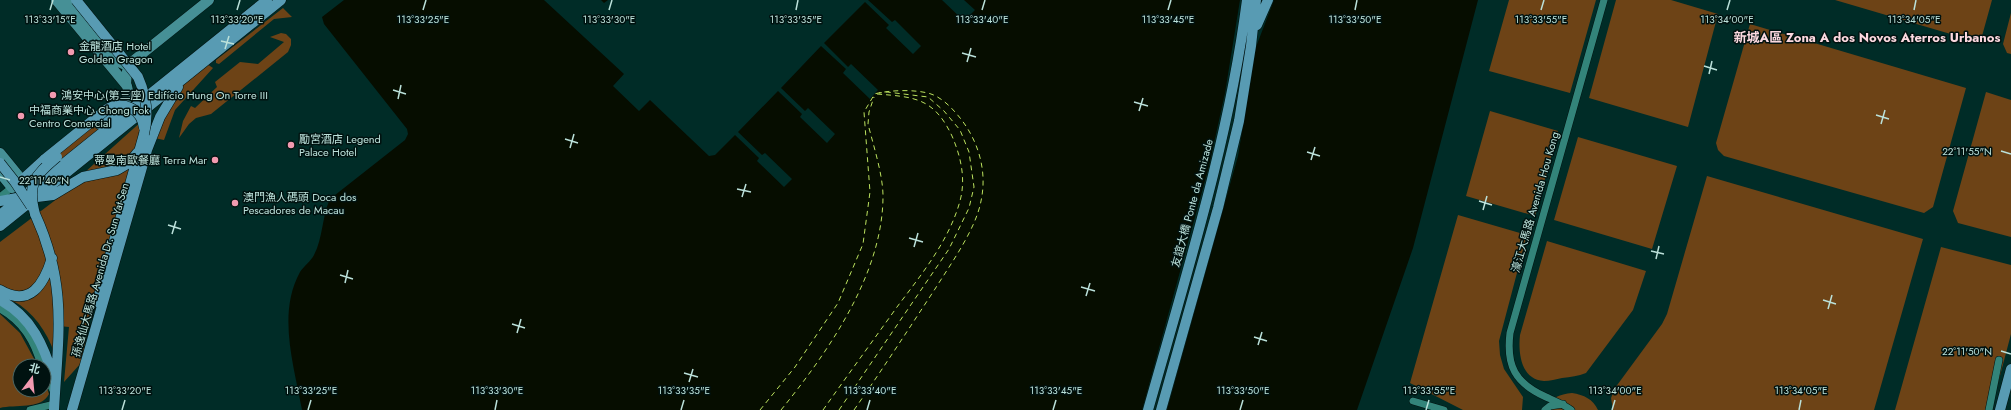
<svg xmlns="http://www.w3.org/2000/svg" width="2011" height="410" viewBox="0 0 2011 410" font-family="Jost,'Noto Sans SC',sans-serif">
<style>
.green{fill:#6d4316}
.water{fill:#060d00}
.pier{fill:#002c27}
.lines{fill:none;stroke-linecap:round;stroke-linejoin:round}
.ferry{stroke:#bce25f;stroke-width:1;stroke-dasharray:5 4;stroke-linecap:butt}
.street-casing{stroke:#001210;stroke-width:8}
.secondary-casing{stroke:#001210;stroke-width:11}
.primary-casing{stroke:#001210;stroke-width:11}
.street{stroke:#33847a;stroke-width:7}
.secondary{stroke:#469096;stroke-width:10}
.primary{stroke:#589bb3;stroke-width:10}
.primary-bridge-casing{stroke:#001210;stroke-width:11;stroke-linecap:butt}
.primary-bridge{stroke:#589bb3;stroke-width:10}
.ticks{fill:none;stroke:#bbe1da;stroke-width:1.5}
.poi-dot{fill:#f29ab0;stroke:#001210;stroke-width:1.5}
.labels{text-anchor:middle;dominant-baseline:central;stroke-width:3;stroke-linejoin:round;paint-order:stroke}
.poi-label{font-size:11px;fill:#bbe1da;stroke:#001210;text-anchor:start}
.street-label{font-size:11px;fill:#bbe1da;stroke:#001210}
.quarter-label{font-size:13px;font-weight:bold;fill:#fcd9e0;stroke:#001210}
.ticks-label{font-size:10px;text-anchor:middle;fill:#bbe1da;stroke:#001210;stroke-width:3;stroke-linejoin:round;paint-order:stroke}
</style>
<rect width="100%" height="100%" fill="#002c27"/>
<!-- green -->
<path class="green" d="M1509 0H1596L1570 93 1489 71Z
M1616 0H1671L1718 14 1688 127 1589 98Z
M1835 0H1992L1982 36 1971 40Z
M283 8 292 17 274 19 219 64 216 63V60Z
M2011 13V54L2007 53 2003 44Z
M1750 24 1966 88 1933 207 1924 213 1724 156 1718 150 1716 143Z
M281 33 286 34 291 39V45L288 52 211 114 196 118 189 124 179 138 183 121 191 106 195 108 217 87 215 82 240 62 258 64 284 42 270 37Z
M207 64 213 68 175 110 164 140 154 138 173 99 187 79Z
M1986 92 2011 100V237L1958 223 1953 211Z
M1490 111 1558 131 1535 216 1466 196Z
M125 112 28 190 26 183 33 172 102 117Z
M143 120 97 283 81 363 64 382 69 327 59 326 57 362C51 339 39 319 20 305 14 301 6 299 0 296V242L70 189 84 173Z
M1578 137 1677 166 1652 249 1554 220Z
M1707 176 1923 239 1874 410H1613L1611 398 1615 388 1662 324 1667 314Z
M1458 215 1527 235 1499 341 1500 355 1504 369 1523 397 1522 410H1463L1410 383Z
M1547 241 1646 271 1633 310 1586 373C1578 376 1571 377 1562 378 1556 379 1550 381 1544 381 1521 380 1518 353 1520 335Z
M1941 247 2011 265V334L1991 410H1895Z
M0 314 20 333 38 366H20V390H44V379L49 394C41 410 15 404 0 408Z
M1572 393C1584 395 1593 399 1598 410H1544C1549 398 1560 394 1572 393Z"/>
<!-- water -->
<path class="water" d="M344 0H1478L1413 248 1357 410H302C294 365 277 314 300 272 304 266 311 261 314 255 323 238 322 216 330 199L405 140 408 134 407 129 324 24 322 17Z"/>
<!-- pier -->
<path class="pier" d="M544 0H601L604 3 608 0H868L892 22 895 20 921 46 913 54 886 28 889 25 865 2 824 43 848 67 851 64 878 90 870 99 843 73 846 69 821 46 781 88 805 111 808 108 835 134 827 143 800 117 802 114 778 91 738 132 762 155 765 153 792 179 784 187 757 161 759 158 735 135 715 155 709 156 650 100 639 111 613 86 624 74Z
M942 0H964L975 10 964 21Z
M1240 0H1274L1256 47 1238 156 1167 410H1142L1209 166 1225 93Z"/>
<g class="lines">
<!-- ferry -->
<path class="ferry" d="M760 410 795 367 838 303 863 244 870 192 864 112 874 95
M781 410C828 352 883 274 883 196 883 175 873 144 868 124L869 112 874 97
M823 410C847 376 872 342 897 307 921 275 949 241 960 201 966 179 961 157 952 136 934 98 915 97 877 94
M839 410 949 249 969 208 974 187 969 152 960 130 944 111 928 97 887 92 879 93
M854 410C882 370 908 330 935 289 950 265 976 229 981 201 988 169 977 136 955 112 949 105 940 97 931 94 916 89 889 90 874 94"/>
<defs>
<path id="street" d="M0 197 15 185
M0 309C22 321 35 342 41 366
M44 373 54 392
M1413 401 1444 410
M30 410 55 404
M1545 410 1550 406 1563 404
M1571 410C1563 404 1555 401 1546 397 1515 383 1506 366 1510 333L1604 0
M1989 410 1999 360"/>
<path id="secondary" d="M56 0 127 86 129 95 124 104
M66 0 115 60 123 64 133 61
M126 85 127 71 133 61 209 0
M0 153 22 180
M0 173 12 188"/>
<path id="primary" d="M1257 25 1268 0
M99 124 125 104
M22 180 45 159
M37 197 53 195 83 177 117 170 129 163 137 153
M0 201 22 197
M35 214C68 286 58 335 54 410
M0 215 267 0
M0 226 281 0
M0 290C30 308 44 284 52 258
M0 300C32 317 44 346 54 379
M97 302 144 134
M72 410 147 150 160 117 178 87
M1148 410C1186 275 1229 140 1247 0
M1161 410 1218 208 1239 121 1251 46 1256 0
M2000 410 2011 369"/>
</defs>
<!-- street casing -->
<use href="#street" class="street-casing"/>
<!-- secondary casing -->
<use href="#secondary" class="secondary-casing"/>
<!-- primary casing -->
<use href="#primary" class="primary-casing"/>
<!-- street -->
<use href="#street" class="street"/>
<!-- secondary -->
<use href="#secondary" class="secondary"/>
<!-- primary -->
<use href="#primary" class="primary"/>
<defs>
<path id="primary-bridge" d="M76 0 138 77C146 95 149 114 144 134
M45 159 107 109C123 100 142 109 144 128
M0 163 15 182 31 206
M35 214C27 184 34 176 57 157"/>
</defs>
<!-- primary-bridge casing -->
<use href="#primary-bridge" class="primary-bridge-casing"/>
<!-- primary-bridge -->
<use href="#primary-bridge" class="primary-bridge"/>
</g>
<!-- ticks -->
<path class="ticks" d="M50 10 53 0M237 10 240 0M423 10 426 0M609 10 612 0M796 10 798 0M982 10 985 0M1168 10 1171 0M1355 10 1357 0M1541 10 1544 0M1727 10 1730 0M1914 10 1916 0M221 41 234 44M225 49 229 36M962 53 976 57M967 62 971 48M1704 66 1717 70M1709 74 1712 61M393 90 406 94M398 99 401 85M1134 102 1148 106M1139 111 1143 98M1876 115 1889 119M1881 124 1885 110M565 139 578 143M570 148 574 134M2001 151 2011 154M1307 152 1320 156M1311 160 1315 147M0 177 10 180M737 189 751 192M742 197 746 184M1479 201 1492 205M1483 210 1487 196M168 225 181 229M172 234 176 221M909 238 923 242M914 247 918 233M1651 251 1664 254M1656 259 1659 246M340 275 353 279M345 283 348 270M1081 287 1095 291M1086 296 1090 283M1823 300 1836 304M1828 309 1832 295M512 324 525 328M517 333 521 319M1254 337 1267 341M1258 345 1262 332M2001 351 2011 354M684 373 698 377M689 382 693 369M122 410 125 400M308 410 311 400M495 410 497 400M681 410 684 400M867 410 870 400M1053 410 1056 400M1240 410 1243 400M1426 410 1429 400M1612 410 1615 400M1799 410 1801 400"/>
<!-- markers -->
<g class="poi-dot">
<circle cx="71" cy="52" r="4"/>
<circle cx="53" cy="95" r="4"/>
<circle cx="21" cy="116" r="4"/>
<circle cx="291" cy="145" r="4"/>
<circle cx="215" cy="160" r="4"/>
<circle cx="235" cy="203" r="4"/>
</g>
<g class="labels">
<!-- poi labels -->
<g class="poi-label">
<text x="79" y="46">金龍酒店 Hotel<tspan x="79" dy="13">Golden Gragon</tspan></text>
<text x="61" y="95">鴻安中心(第三座) Edifício Hung On Torre III</text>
<text x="29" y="110">中福商業中心 Chong Fok<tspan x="29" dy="13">Centro Comercial</tspan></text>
<text x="299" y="139">勵宮酒店 Legend<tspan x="299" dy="13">Palace Hotel</tspan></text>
<text x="207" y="160" text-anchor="end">蒂曼南歐餐廳 Terra Mar</text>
<text x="243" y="197">澳門漁人碼頭 Doca dos<tspan x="243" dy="13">Pescadores de Macau</tspan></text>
</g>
<!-- street labels -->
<g class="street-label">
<text transform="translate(1535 202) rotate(-74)">濠江大馬路 Avenida Hou Kong</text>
<text transform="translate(1192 203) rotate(-75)">友誼大橋 Ponte da Amizade</text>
<text transform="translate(100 270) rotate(-74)">孫逸仙大馬路 Avenida Dr. Sun Yat-Sen</text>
</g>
<!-- quarter labels -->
<g class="quarter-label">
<text x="1867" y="37">新城A區 Zona A dos Novos Aterros Urbanos</text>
</g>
</g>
<g class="ticks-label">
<text x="50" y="23">113°33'15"E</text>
<text x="237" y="23">113°33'20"E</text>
<text x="423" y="23">113°33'25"E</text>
<text x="609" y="23">113°33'30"E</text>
<text x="796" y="23">113°33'35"E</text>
<text x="982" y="23">113°33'40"E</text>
<text x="1168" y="23">113°33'45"E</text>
<text x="1355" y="23">113°33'50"E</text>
<text x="1541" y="23">113°33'55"E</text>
<text x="1727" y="23">113°34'00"E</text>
<text x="1914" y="23">113°34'05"E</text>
<text x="1967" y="155">22°11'55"N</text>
<text x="44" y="184">22°11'40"N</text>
<text x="1967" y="355">22°11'50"N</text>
<text x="125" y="394">113°33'20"E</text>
<text x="311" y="394">113°33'25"E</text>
<text x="497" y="394">113°33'30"E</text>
<text x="1056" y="394">113°33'45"E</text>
<text x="1243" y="394">113°33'50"E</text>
<text x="1429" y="394">113°33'55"E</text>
<text x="1615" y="394">113°34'00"E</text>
<text x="1801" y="394">113°34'05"E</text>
<text x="684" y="394">113°33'35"E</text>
<text x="870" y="394">113°33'40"E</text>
</g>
<!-- north arrow -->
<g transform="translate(32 378) rotate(16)"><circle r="19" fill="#001210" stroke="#4b6561"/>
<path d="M0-3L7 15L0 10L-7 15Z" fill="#f29ab0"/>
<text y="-6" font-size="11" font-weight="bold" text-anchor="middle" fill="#bbe1da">北</text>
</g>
</svg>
